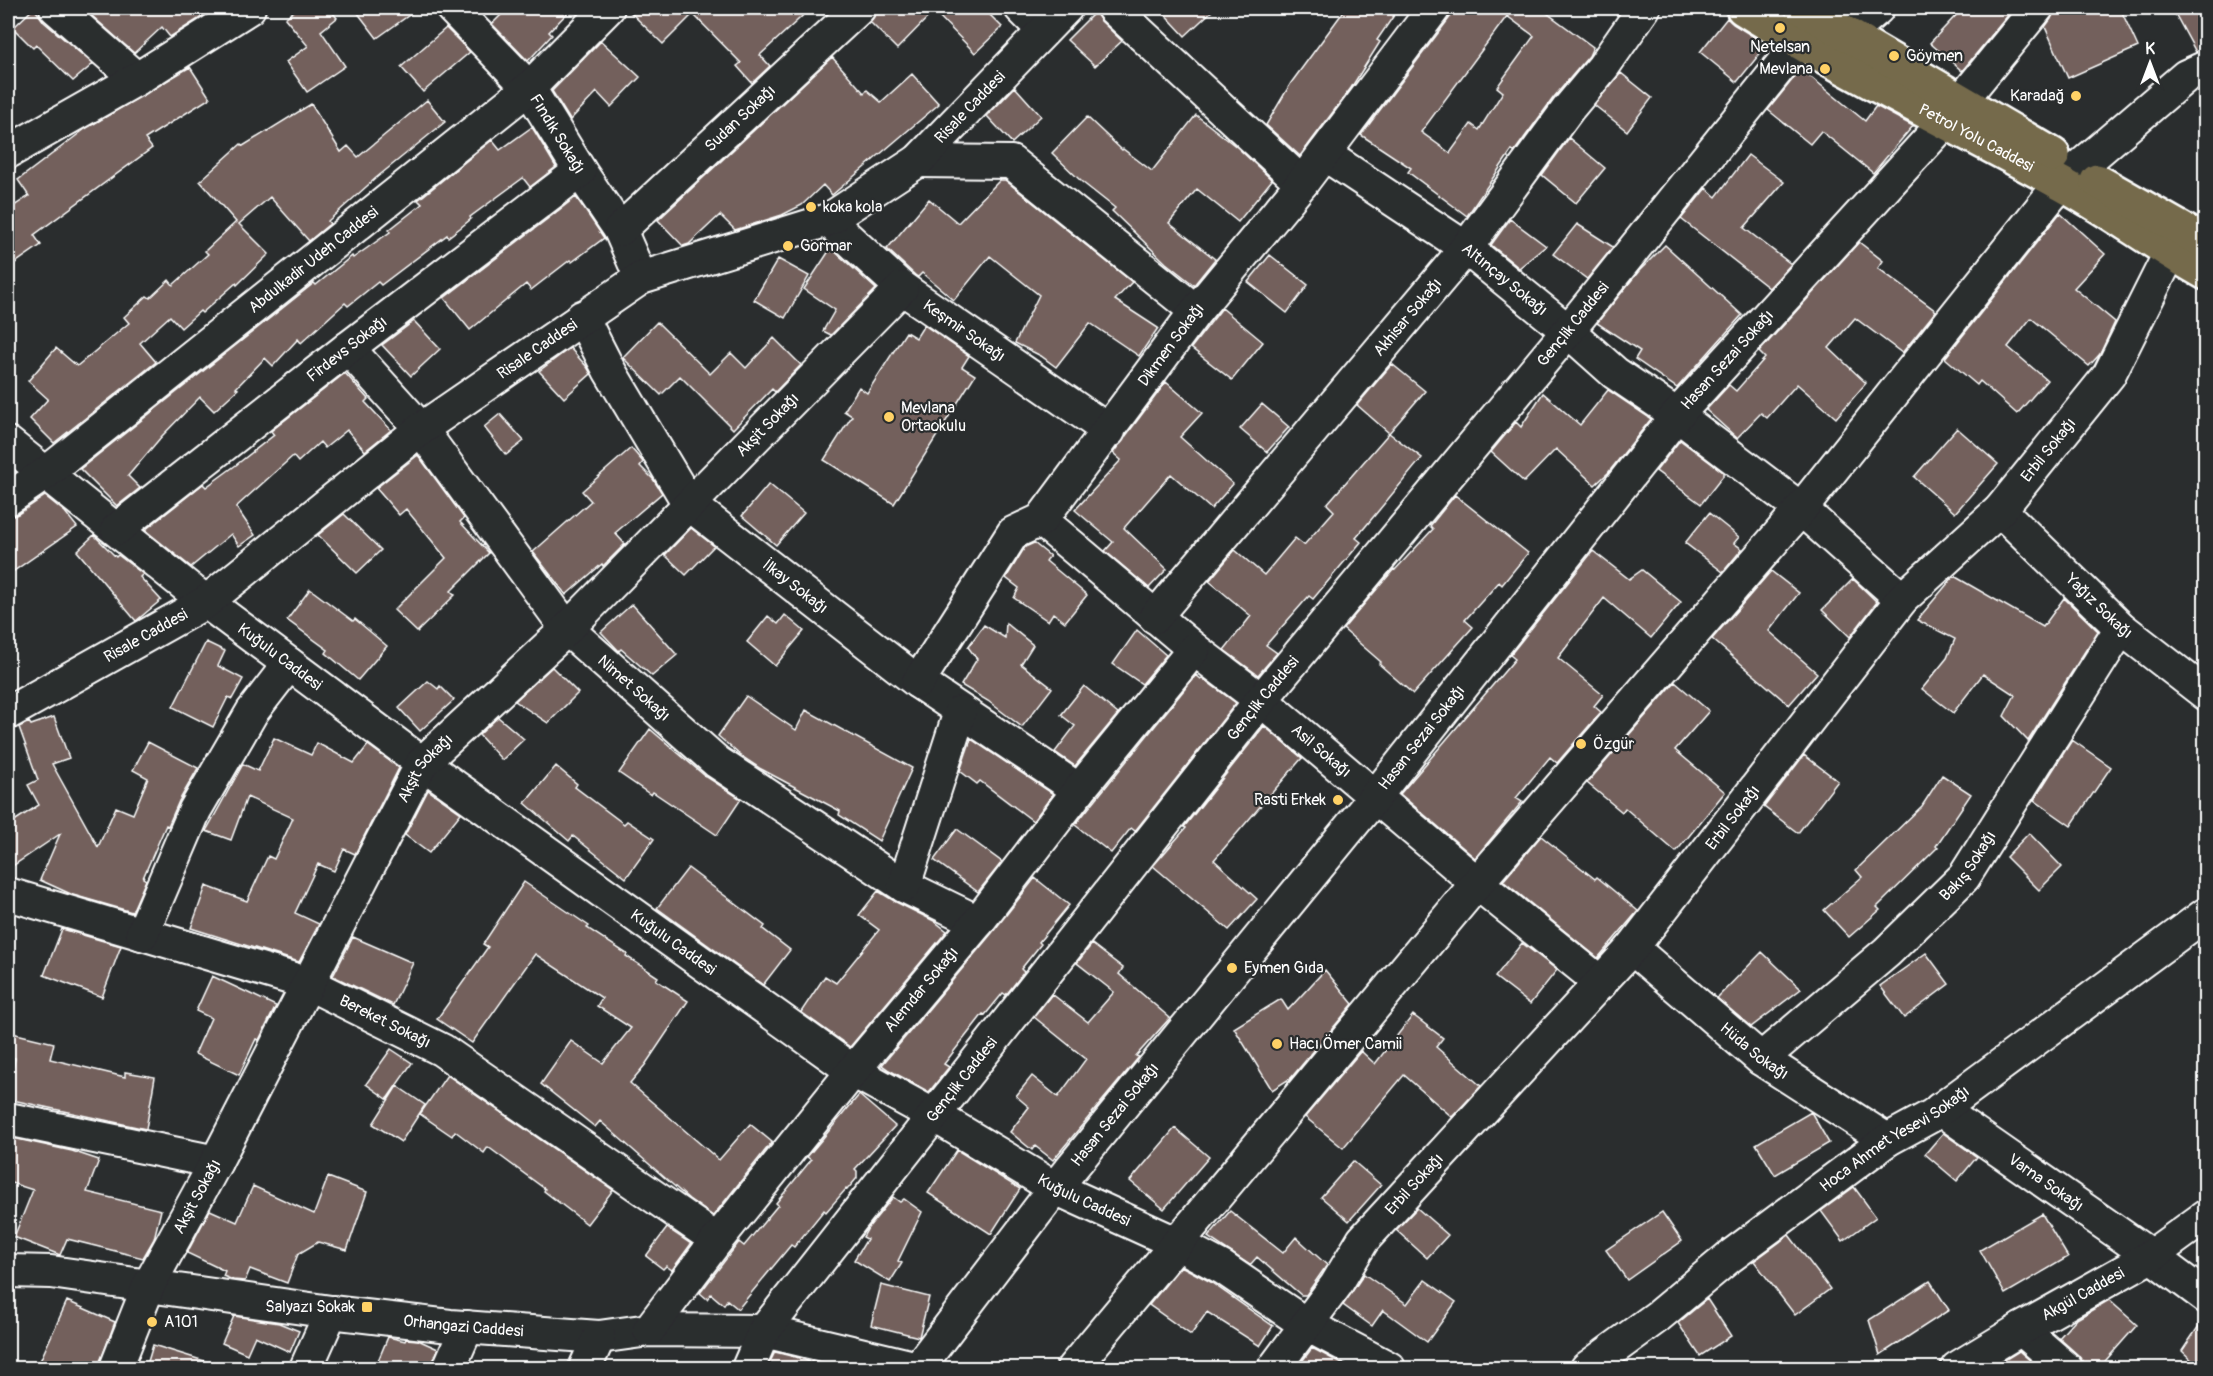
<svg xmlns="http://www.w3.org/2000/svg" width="2213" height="1376" viewBox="0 0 2213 1376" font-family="Pangolin,sans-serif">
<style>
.building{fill:#73615c;stroke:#fff;stroke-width:1.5;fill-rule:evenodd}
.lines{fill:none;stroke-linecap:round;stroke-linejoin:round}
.minor-casing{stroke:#fff;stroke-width:36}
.major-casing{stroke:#fff;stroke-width:38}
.minor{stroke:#2a2d2e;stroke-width:32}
.major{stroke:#746b4b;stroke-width:33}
.poi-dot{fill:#ffd166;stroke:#2a2d2e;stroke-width:2}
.labels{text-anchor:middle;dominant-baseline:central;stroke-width:4.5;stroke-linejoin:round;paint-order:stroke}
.poi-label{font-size:16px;fill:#fff;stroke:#2a2d2e;text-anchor:start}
.street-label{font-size:16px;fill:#fff;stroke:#2a2d2e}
</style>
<rect width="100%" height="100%" fill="#2a2d2e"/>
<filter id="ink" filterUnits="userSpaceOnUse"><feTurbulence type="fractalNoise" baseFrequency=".0167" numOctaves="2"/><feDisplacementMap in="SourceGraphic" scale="12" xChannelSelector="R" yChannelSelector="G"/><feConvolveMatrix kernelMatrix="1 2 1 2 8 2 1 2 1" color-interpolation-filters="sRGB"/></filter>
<g filter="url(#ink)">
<!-- building -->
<path class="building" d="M34 8 44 22 93 64 73 81 36 45 33 48 13 28Z
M83 8H216L170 37 162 27 134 53Z
M298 8H329L337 18 321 31 345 66 307 92 286 62 308 46 285 18Z
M354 8H419L377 38Z
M508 8H572L549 32 552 35 528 61 492 24Z
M626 8H811L760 55 770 66 752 83 737 66 741 63 693 14 663 44Z
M876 8H983L1002 27 975 53 934 11 897 49 870 22 876 14Z
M1159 8H1215L1185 36Z
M1346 8H1399L1377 40 1380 42 1351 88 1300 156 1266 125 1291 83Z
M1457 8H1540L1593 47 1589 56 1554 97 1514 152 1512 150 1467 216 1408 172 1411 168 1361 135ZM1507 16 1534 36 1497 87 1503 92 1479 130 1471 124 1450 153 1421 132Z
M1963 8H2014L1962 71 1930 43Z
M2055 8H2120L2138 47 2068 78 2045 27 2051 19Z
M2172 8H2205V49L2196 52Z
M1095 12 1101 21 1122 41 1095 66 1067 40Z
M1727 18 1733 24 1767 45 1737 82 1700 52Z
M446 28 470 52 423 92 401 67Z
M601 41 640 77 611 107 597 92 570 120 552 91Z
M832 57 864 93 867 90 881 102 912 74 939 104 832 195 823 185 802 205 782 215 735 230 720 215 689 244 683 246 658 220Z
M190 67 210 98 145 139 152 148 34 235 41 245 8 268V210L29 196 18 180 85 129Z
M1801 69 1865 121 1876 106 1913 126 1873 173 1821 131 1810 144 1768 110Z
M1621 73 1652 98 1627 131 1594 105Z
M1015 87 1041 116 1012 143 987 116Z
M427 100 445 122 376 178 328 221 330 224 327 226 309 241 270 197 239 224 269 254 237 285 236 283 202 313 200 311 181 328 170 316 140 343 156 362 54 443 30 419 48 399 28 381 56 348 77 366 129 323 124 317 147 296 150 298 169 280 173 285 208 254 205 251 236 222 200 181 241 144 243 146 311 104 341 152 348 146 358 157Z
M1196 115 1238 148 1272 180 1238 222 1197 189 1169 223 1215 259 1194 285 1166 263 1112 211 1115 208 1082 182 1052 153 1087 117 1122 150 1123 149 1152 171Z
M532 127 556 167 530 187 523 178 470 217 471 219 460 228 448 237 447 235 381 285 378 282 348 306 345 303 301 343 298 339 273 366 265 358 236 388 238 389 214 411 200 397 162 436 128 476 140 488 117 506 80 469 314 283 316 285 352 256 353 258 390 232 389 230 422 204 418 200 492 140 500 150Z
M1569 138 1605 168 1576 203 1542 175Z
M1748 155 1784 182 1744 228 1791 264 1769 288 1681 219 1706 188 1716 197Z
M1000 180H1005L1132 282 1115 300 1158 328 1139 356 1090 323 1056 367 1041 356 1015 343 1039 295 990 256 954 300 922 273 918 277 916 276 887 249 929 199 958 223Z
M576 197 604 238 572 262 570 260 531 290 526 284 470 330 444 298Z
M2060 213 2105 254 2074 288 2115 322 2100 354 2089 366 2031 318 2008 347 2047 380 2017 414 1980 381 1977 385 1945 358Z
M1510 219 1546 246 1519 268 1491 245Z
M1577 224 1613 247 1587 279 1553 254Z
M1859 242 1883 261 1878 268 1936 311 1902 353 1855 318 1829 348 1866 383 1836 418 1797 384 1767 418 1761 413 1737 438 1706 410 1729 385 1736 391 1765 358 1759 352Z
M1665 245 1742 315 1677 388 1635 359 1640 351 1597 323 1639 271Z
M831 248 876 289 831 335 823 331 835 310 804 289Z
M1270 255 1308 285 1287 313 1248 282Z
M778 259 809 276 785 318 754 300Z
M1222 308 1263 342 1232 380 1191 348Z
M414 321 440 349 411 376 382 345Z
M657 322 710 374 731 353 746 368 774 338 801 365 775 392 772 389 733 429 680 376 661 395 623 358V357Z
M924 325 969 356 962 367 975 375 894 504 824 460 852 416 844 411 859 387 867 393 906 332 916 338Z
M570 348 587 367 591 374 564 398 539 371Z
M1392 364 1425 391 1389 433 1357 405Z
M345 373 368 399 365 402 391 430 365 451 347 430 325 448 320 442 298 462 293 456 236 507 255 535 239 546 231 534 191 567 145 530 203 484 206 487 236 465 274 435 271 431Z
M1166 382 1202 413 1180 437 1233 484 1211 509 1171 474 1124 528 1167 569 1149 588 1105 551 1113 542 1075 510 1121 460 1113 453Z
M1608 390 1651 419 1608 473 1595 485 1556 449 1524 482 1491 452 1516 422 1521 427 1543 393 1580 425Z
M1262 404 1289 427 1267 452 1240 429Z
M500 414 524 441 506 455 484 427Z
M1957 428 1998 464 1955 513 1914 477Z
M1389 433 1422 458 1356 538 1361 542 1313 599 1309 596 1266 645 1277 653 1258 675 1224 650 1251 616 1209 581 1235 550 1264 575 1295 538 1304 545 1334 511 1327 504Z
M1680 440 1723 472V476L1701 504 1656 471Z
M631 448 643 462 640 466 653 479 662 493 615 533 625 544 603 566 602 564 566 595 533 552 591 501 582 491Z
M418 455 464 518 460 522 489 553 451 591 455 595 417 632 394 610 446 558 406 509 399 515 376 488Z
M769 484 804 513 776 545 742 516Z
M1455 495 1528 553 1502 585 1499 582 1465 620 1473 627 1413 694 1379 664 1381 662 1343 629 1394 569 1395 570 1433 529 1430 526Z
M45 496 65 512 77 527 8 575V518L18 514Z
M1709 513 1739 537 1734 543 1742 549 1723 572 1685 543Z
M344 514 381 550 357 573 318 535Z
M691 528 714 546 686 575 665 555Z
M94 535 116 557 118 555 143 574 140 577 161 600 136 621 77 551Z
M1034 543 1050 556 1046 561 1087 595 1065 622 1053 613 1048 621 1014 598 1019 588 1006 578 1025 547Z
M1593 551 1629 579 1642 570 1681 602 1651 638 1604 598 1558 658 1603 695 1594 706 1601 712 1557 763 1550 757 1516 798 1522 802 1475 858 1400 794 1515 659 1510 655Z
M1771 571 1799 593 1769 631 1817 673 1789 705 1712 639Z
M1954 576 2043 627 2064 598 2098 631 2028 741 2004 716 2015 695 1983 674 1953 713 1922 689 1947 658 1955 639 1917 620Z
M1853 579 1877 602 1850 637 1822 610Z
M310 589 353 621 355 619 387 646 358 680 326 653 328 650 287 620Z
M632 604 677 655 652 676 621 649 619 651 601 632Z
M785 615 804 631 775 666 747 642 768 616 778 624Z
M1006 623 1033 645 1021 664 1052 688 1022 727 988 701 961 685 977 659 968 647 984 625 1005 638Z
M1137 630 1166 655 1142 684 1113 664Z
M206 642 225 651 218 666 243 679 232 699 228 697 213 727 173 707Z
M552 667 578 693 548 723 515 701Z
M1196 675 1201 679 1202 678 1236 703 1135 831 1131 828 1111 853 1075 825Z
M428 681 438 689 440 686 454 700 420 731 399 708Z
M1675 682 1709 711 1675 750 1725 792 1676 852 1625 808 1622 812 1587 783Z
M1084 686 1118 714 1075 766 1055 752 1075 726 1061 715Z
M746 696 796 730 806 710 912 768 879 841 839 815 840 811 761 769 740 755 718 736Z
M54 717 69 758 52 764 98 847 116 807 133 814 148 778 133 770 148 742 198 768 179 801 168 826 166 825 143 878 146 880 132 912 73 895 40 880 60 834 8 869V825L39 805 28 785 38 780 19 727 29 722 31 725Z
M498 717 524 739 502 760 479 735Z
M1264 726 1302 758 1214 860 1257 899 1229 930 1153 866 1186 828 1184 827Z
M650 729 705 776 741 799 717 835 653 792 651 795 619 773Z
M274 738 311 755 317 743 354 763 368 745 399 768 355 854 344 849 334 871 318 864 295 913 319 924 299 962 191 928 206 886 247 901 268 856 274 859 293 818 247 797 231 840 206 831 243 764 258 771Z
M971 739 1053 794 1033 821 980 781 977 784 960 771Z
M2072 740 2111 767 2071 826 2034 800Z
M1804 755 1838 781 1798 833 1764 807Z
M556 766 577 784 575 787 624 824 627 821 654 839 626 878 573 836 569 841 525 803Z
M1942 775 1971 794 1936 846 1938 847 1877 907 1880 910 1849 937 1824 910 1862 877 1856 870 1922 806Z
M428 790 461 813 429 853 405 835Z
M957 829 1002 862 978 892 934 860Z
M2029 833 2062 867 2039 890 2006 857Z
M1541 836 1595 879 1597 877 1638 911 1598 958 1503 881Z
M688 868 765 926 763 929 790 950 763 985 657 908Z
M1035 878 1069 905 1039 942 1041 944 1021 969 1024 972 1006 995 1003 993 985 1015 983 1014 944 1064 949 1067 929 1092 889 1070 882 1065 992 933Z
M524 882 589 926 587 928 627 954 626 956 658 977 656 980 688 1001 645 1065 630 1083 719 1160 750 1124 772 1142 713 1216 689 1199 600 1121 595 1127 541 1084 571 1041 603 1063 631 1028 597 1006 602 998 535 954 472 1043 437 1019 488 947 483 944Z
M878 891 896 902 934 921 947 931 850 1047 801 1012 825 976 836 983 879 930 859 915Z
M62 929 121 946 102 997 44 975Z
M353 937 413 963 393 1005 333 976Z
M1522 943 1557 970 1530 1004 1495 977Z
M1092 944 1123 968 1119 974 1170 1018 1136 1056 1139 1057 1053 1160 1035 1146 1032 1150 1010 1132 1029 1107 1016 1096 1032 1076 1058 1097 1086 1059 1034 1017 1052 994 1088 1022 1114 992 1077 963Z
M1762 952 1801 989 1751 1027 1717 998Z
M1926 953 1949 984 1904 1018 1880 986Z
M1325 970 1353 1004 1291 1078 1272 1090 1234 1028 1281 999 1288 1010Z
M212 976 276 1006 259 1040 256 1039 239 1075 195 1054 211 1018 196 1011Z
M1413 1015 1443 1038 1436 1047 1481 1086 1452 1117 1404 1075 1343 1148 1305 1117 1361 1051 1375 1064Z
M8 1032 54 1043 50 1059 125 1077V1072L155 1077 146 1129 8 1099 15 1058 8 1056Z
M391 1049 412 1063 387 1099 366 1084Z
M447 1075 613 1190 587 1224 544 1191 545 1189 488 1147 484 1153 455 1131 452 1136 420 1114Z
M397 1086 425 1105 401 1142 373 1124Z
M859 1095 895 1126 855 1169 857 1171V1178L847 1190 846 1189 826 1212 824 1210 794 1247 791 1245 738 1309 727 1300 724 1305 711 1294 707 1299 700 1293 739 1242 744 1246 778 1205 776 1203 811 1160 807 1157Z
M1811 1112 1829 1143 1775 1175 1756 1144Z
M1175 1128 1209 1157 1164 1209 1130 1181Z
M1943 1133 1977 1157 1957 1181 1925 1154Z
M8 1137 72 1151 99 1160 87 1192 161 1210 154 1239 143 1258 67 1239 60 1255 14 1237 33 1190 8 1182Z
M957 1150 1020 1189 991 1234 928 1193Z
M1353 1161 1381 1185 1349 1221 1321 1197Z
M328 1177 367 1192 347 1250 318 1242 298 1254 287 1283 250 1269 245 1281 233 1280 223 1276 225 1271 187 1253 210 1210 237 1222 253 1186 314 1214Z
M1854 1187 1876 1217 1843 1241 1821 1211Z
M893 1197 900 1202 904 1199 922 1212 898 1261 902 1263 890 1282 854 1260 867 1239 863 1237 868 1228Z
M1417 1208 1448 1235 1427 1258 1396 1230Z
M1230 1211 1283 1253 1296 1237 1327 1265 1306 1295H1301L1257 1257 1250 1265 1208 1237Z
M1662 1212 1682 1241 1627 1280 1606 1250Z
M2042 1214 2068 1257 2005 1294 1980 1250Z
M667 1228 691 1244 672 1270 666 1266 663 1269 646 1256Z
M1789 1235 1830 1289 1795 1315 1754 1261Z
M1181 1266 1209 1281 1273 1326 1260 1346 1207 1312 1191 1335 1149 1305Z
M1364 1274 1407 1304 1425 1280 1456 1302 1427 1342 1383 1310 1372 1326 1343 1305Z
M1930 1281 1949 1310 1880 1355 1869 1320Z
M881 1285 929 1297 919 1337 871 1325Z
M1707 1299 1731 1336 1700 1356 1678 1323Z
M2109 1300 2137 1325 2099 1368H2084L2083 1362 2078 1355 2059 1338 2075 1320Z
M67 1301 115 1322 98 1368H56L40 1361Z
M234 1316 279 1323 299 1331 290 1352 255 1336 247 1354 222 1343Z
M2205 1317V1368H2200L2182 1351Z
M388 1337 405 1341 406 1339 418 1340 438 1349 431 1368H375Z
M153 1345 214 1364 213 1368H146Z
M1312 1348 1346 1366 1350 1368H1297Z
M2019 1351 2039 1368H1997L2006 1359Z
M775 1352 803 1359 822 1368H767Z"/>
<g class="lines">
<defs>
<g id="minor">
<path d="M56 8 137 79"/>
<path id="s1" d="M452 8 529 88 580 171 620 230 641 278"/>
<path d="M1021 8 1043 30"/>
<path d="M1113 8 1302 183"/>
<path d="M1828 51 1878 8"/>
<path d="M1961 101 2037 8"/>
<path d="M8 152 137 79 249 8"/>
<path id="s2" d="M1324 154 1466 248 1568 331 1615 373 1677 415 1801 509 1902 599"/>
<path d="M918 161 1011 162 1196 311"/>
<path id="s3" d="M828 220 902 288 1109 431"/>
<path id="s4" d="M620 230 859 8"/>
<path id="s5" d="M582 317 609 370 689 504 918 682 1079 790"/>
<path id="s6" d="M348 348 421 429 567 629 717 762 904 886 978 922"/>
<path id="s7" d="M8 443 206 602 422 763 853 1071 935 1116 1055 1188 1176 1243 1223 1268 1307 1325 1389 1368"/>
<path id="s8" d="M8 499 46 473 529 88 608 8"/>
<path id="s9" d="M2000 510 2121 628 2206 694"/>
<path id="s10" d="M1041 520 1194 649 1261 700 1477 883 1601 983"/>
<path id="s11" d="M117 529 348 348 580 171"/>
<path id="s12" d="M1155 617 1466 248 1568 109 1603 67 1644 8"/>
<path id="s13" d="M918 682 1013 533 1041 520 1196 311 1302 183 1434 8"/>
<path id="s14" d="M8 713 206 602 421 429 641 278 828 220 918 161 1066 8"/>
<path d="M904 886 960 712"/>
<path id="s15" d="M8 894 307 983 442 1050 717 1240"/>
<path d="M142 934 195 810 252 712 289 664"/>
<path id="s16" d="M1632 948 1761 1059 1887 1140"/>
<path id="s17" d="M1761 1059 1887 952 1964 877 2121 628"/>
<path id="s18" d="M1940 1109 2151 1256 2206 1297"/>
<path d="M8 1119 216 1162"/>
<path id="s19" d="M8 1271 51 1272 331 1312 450 1326 599 1337 649 1330 764 1331 918 1368 1055 1188 1374 798 1677 415 1945 122"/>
<path d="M2021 1329 2066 1368"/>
<path id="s20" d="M649 1330 717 1240 853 1071 978 922 1079 790 1194 649"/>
<path id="s21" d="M116 1368 149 1285 216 1162 422 763 567 629 902 288"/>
<path d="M306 1368 331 1312"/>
<path d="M449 1368 467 1327"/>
<path d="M585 1368 599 1337"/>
<path id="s22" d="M748 1368 764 1331 1261 700 1568 331 1799 43"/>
<path d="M1073 1368 1477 883 1801 509 2061 183 2186 76 2206 67"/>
<path id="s23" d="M1274 1368 1336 1285 1363 1240 1632 948 1902 599 2000 510 2109 375 2170 253"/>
<path id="s24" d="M1587 1368 1657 1317 1728 1258 1887 1140 1933 1115 2206 914"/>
<path id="s25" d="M1957 1368 2021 1329 2151 1256 2206 1216"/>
</g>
<g id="major">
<path id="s26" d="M1743 8C1844 72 1953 124 2058 182 2109 209 2155 245 2206 273"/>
<path d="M1802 8 2053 155"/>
<path d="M2097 181 2206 243"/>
</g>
</defs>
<!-- minor casing -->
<use href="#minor" class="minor-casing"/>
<!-- major casing -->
<use href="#major" class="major-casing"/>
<!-- minor -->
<use href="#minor" class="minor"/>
<!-- major -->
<use href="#major" class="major"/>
</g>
</g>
<!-- markers -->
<g class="poi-dot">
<circle cx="1780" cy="28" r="6"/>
<circle cx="1894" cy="56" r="6"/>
<circle cx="1825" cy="69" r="6"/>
<circle cx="2076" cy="96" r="6"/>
<circle cx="811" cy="207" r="6"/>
<circle cx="788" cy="246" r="6"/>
<circle cx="889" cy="417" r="6"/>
<circle cx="1581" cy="744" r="6"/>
<circle cx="1338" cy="800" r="6"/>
<circle cx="1232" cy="968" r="6"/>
<circle cx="1277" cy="1044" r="6"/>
<rect x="361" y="1301" width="12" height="12" rx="3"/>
<circle cx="152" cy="1322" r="6"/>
</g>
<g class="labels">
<!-- poi labels -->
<g class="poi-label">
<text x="1780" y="47" text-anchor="middle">Netelsan</text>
<text x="1906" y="56">Göymen</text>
<text x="1813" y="69" text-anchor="end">Mevlana</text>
<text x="2064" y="96" text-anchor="end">Karadağ</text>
<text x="823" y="207">koka kola</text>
<text x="800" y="246">Gormar</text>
<text x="901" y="408">Mevlana<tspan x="901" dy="18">Ortaokulu</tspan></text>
<text x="1593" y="744">Özgür</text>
<text x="1326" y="800" text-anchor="end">Rasti Erkek</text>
<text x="1244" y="968">Eymen Gıda</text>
<text x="1289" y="1044">Hacı Ömer Camii</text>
<text x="355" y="1307" text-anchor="end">Salyazı Sokak</text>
<text x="164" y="1322">A101</text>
</g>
<!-- street labels -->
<g class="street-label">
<text stroke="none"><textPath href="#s14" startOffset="1148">Risale Caddesi</textPath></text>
<text stroke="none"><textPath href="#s4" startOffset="164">Sudan Sokağı</textPath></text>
<text stroke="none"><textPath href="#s1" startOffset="165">Fındık Sokağı</textPath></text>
<text stroke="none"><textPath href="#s26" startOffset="267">Petrol Yolu Caddesi</textPath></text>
<text stroke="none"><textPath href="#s8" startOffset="388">Abdulkadir Udeh Caddesi</textPath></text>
<text stroke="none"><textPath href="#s2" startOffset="220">Altınçay Sokağı</textPath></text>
<text stroke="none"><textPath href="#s12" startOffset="392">Akhisar Sokağı</textPath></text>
<text stroke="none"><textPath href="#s22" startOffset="1332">Gençlik Caddesi</textPath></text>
<text stroke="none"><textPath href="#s3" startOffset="176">Keşmir Sokağı</textPath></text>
<text stroke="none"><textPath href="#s13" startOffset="426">Dikmen Sokağı</textPath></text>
<text stroke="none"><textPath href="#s11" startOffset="292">Firdevs Sokağı</textPath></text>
<text stroke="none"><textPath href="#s14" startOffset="644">Risale Caddesi</textPath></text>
<text stroke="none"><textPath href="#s19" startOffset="2212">Hasan Sezai Sokağı</textPath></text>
<text stroke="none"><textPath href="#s21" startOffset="1162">Akşit Sokağı</textPath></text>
<text stroke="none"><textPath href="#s23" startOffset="1204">Erbil Sokağı</textPath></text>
<text stroke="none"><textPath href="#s5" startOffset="350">İlkay Sokağı</textPath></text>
<text stroke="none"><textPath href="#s9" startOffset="138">Yağız Sokağı</textPath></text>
<text stroke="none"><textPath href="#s14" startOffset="158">Risale Caddesi</textPath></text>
<text stroke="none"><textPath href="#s7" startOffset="346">Kuğulu Caddesi</textPath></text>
<text stroke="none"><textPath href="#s6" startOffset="446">Nimet Sokağı</textPath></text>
<text stroke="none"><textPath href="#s22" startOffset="846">Gençlik Caddesi</textPath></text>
<text stroke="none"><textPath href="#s19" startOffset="1726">Hasan Sezai Sokağı</textPath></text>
<text stroke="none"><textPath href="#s10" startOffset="363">Asil Sokağı</textPath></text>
<text stroke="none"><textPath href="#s21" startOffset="676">Akşit Sokağı</textPath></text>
<text stroke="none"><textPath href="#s23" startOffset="718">Erbil Sokağı</textPath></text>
<text stroke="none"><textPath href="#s17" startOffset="284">Bakış Sokağı</textPath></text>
<text stroke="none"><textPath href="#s7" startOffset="832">Kuğulu Caddesi</textPath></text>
<text stroke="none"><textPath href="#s20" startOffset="436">Alemdar Sokağı</textPath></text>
<text stroke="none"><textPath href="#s15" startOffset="399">Bereket Sokağı</textPath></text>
<text stroke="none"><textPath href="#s16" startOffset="160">Hüda Sokağı</textPath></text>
<text stroke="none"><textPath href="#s22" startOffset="360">Gençlik Caddesi</textPath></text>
<text stroke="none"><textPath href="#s19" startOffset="1240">Hasan Sezai Sokağı</textPath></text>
<text stroke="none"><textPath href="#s24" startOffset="384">Hoca Ahmet Yesevi Sokağı</textPath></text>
<text stroke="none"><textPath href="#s18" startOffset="129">Varna Sokağı</textPath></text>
<text stroke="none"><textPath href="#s23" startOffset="232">Erbil Sokağı</textPath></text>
<text stroke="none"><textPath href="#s21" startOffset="190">Akşit Sokağı</textPath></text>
<text stroke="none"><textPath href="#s7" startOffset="1318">Kuğulu Caddesi</textPath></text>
<text stroke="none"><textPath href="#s25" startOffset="146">Akgül Caddesi</textPath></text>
<text stroke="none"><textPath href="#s19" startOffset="459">Orhangazi Caddesi</textPath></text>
</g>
</g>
<!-- margin -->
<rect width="2213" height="1376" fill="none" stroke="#2a2d2e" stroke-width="30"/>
<rect x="15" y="15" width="2183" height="1346" fill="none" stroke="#fff" stroke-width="2" filter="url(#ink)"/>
<!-- north arrow -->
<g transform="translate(2150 63)" stroke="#2a2d2e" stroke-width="4.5" paint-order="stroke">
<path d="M0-4.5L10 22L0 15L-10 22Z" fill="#ffffff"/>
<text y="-9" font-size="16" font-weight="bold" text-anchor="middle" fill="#ffffff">K</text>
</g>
</svg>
